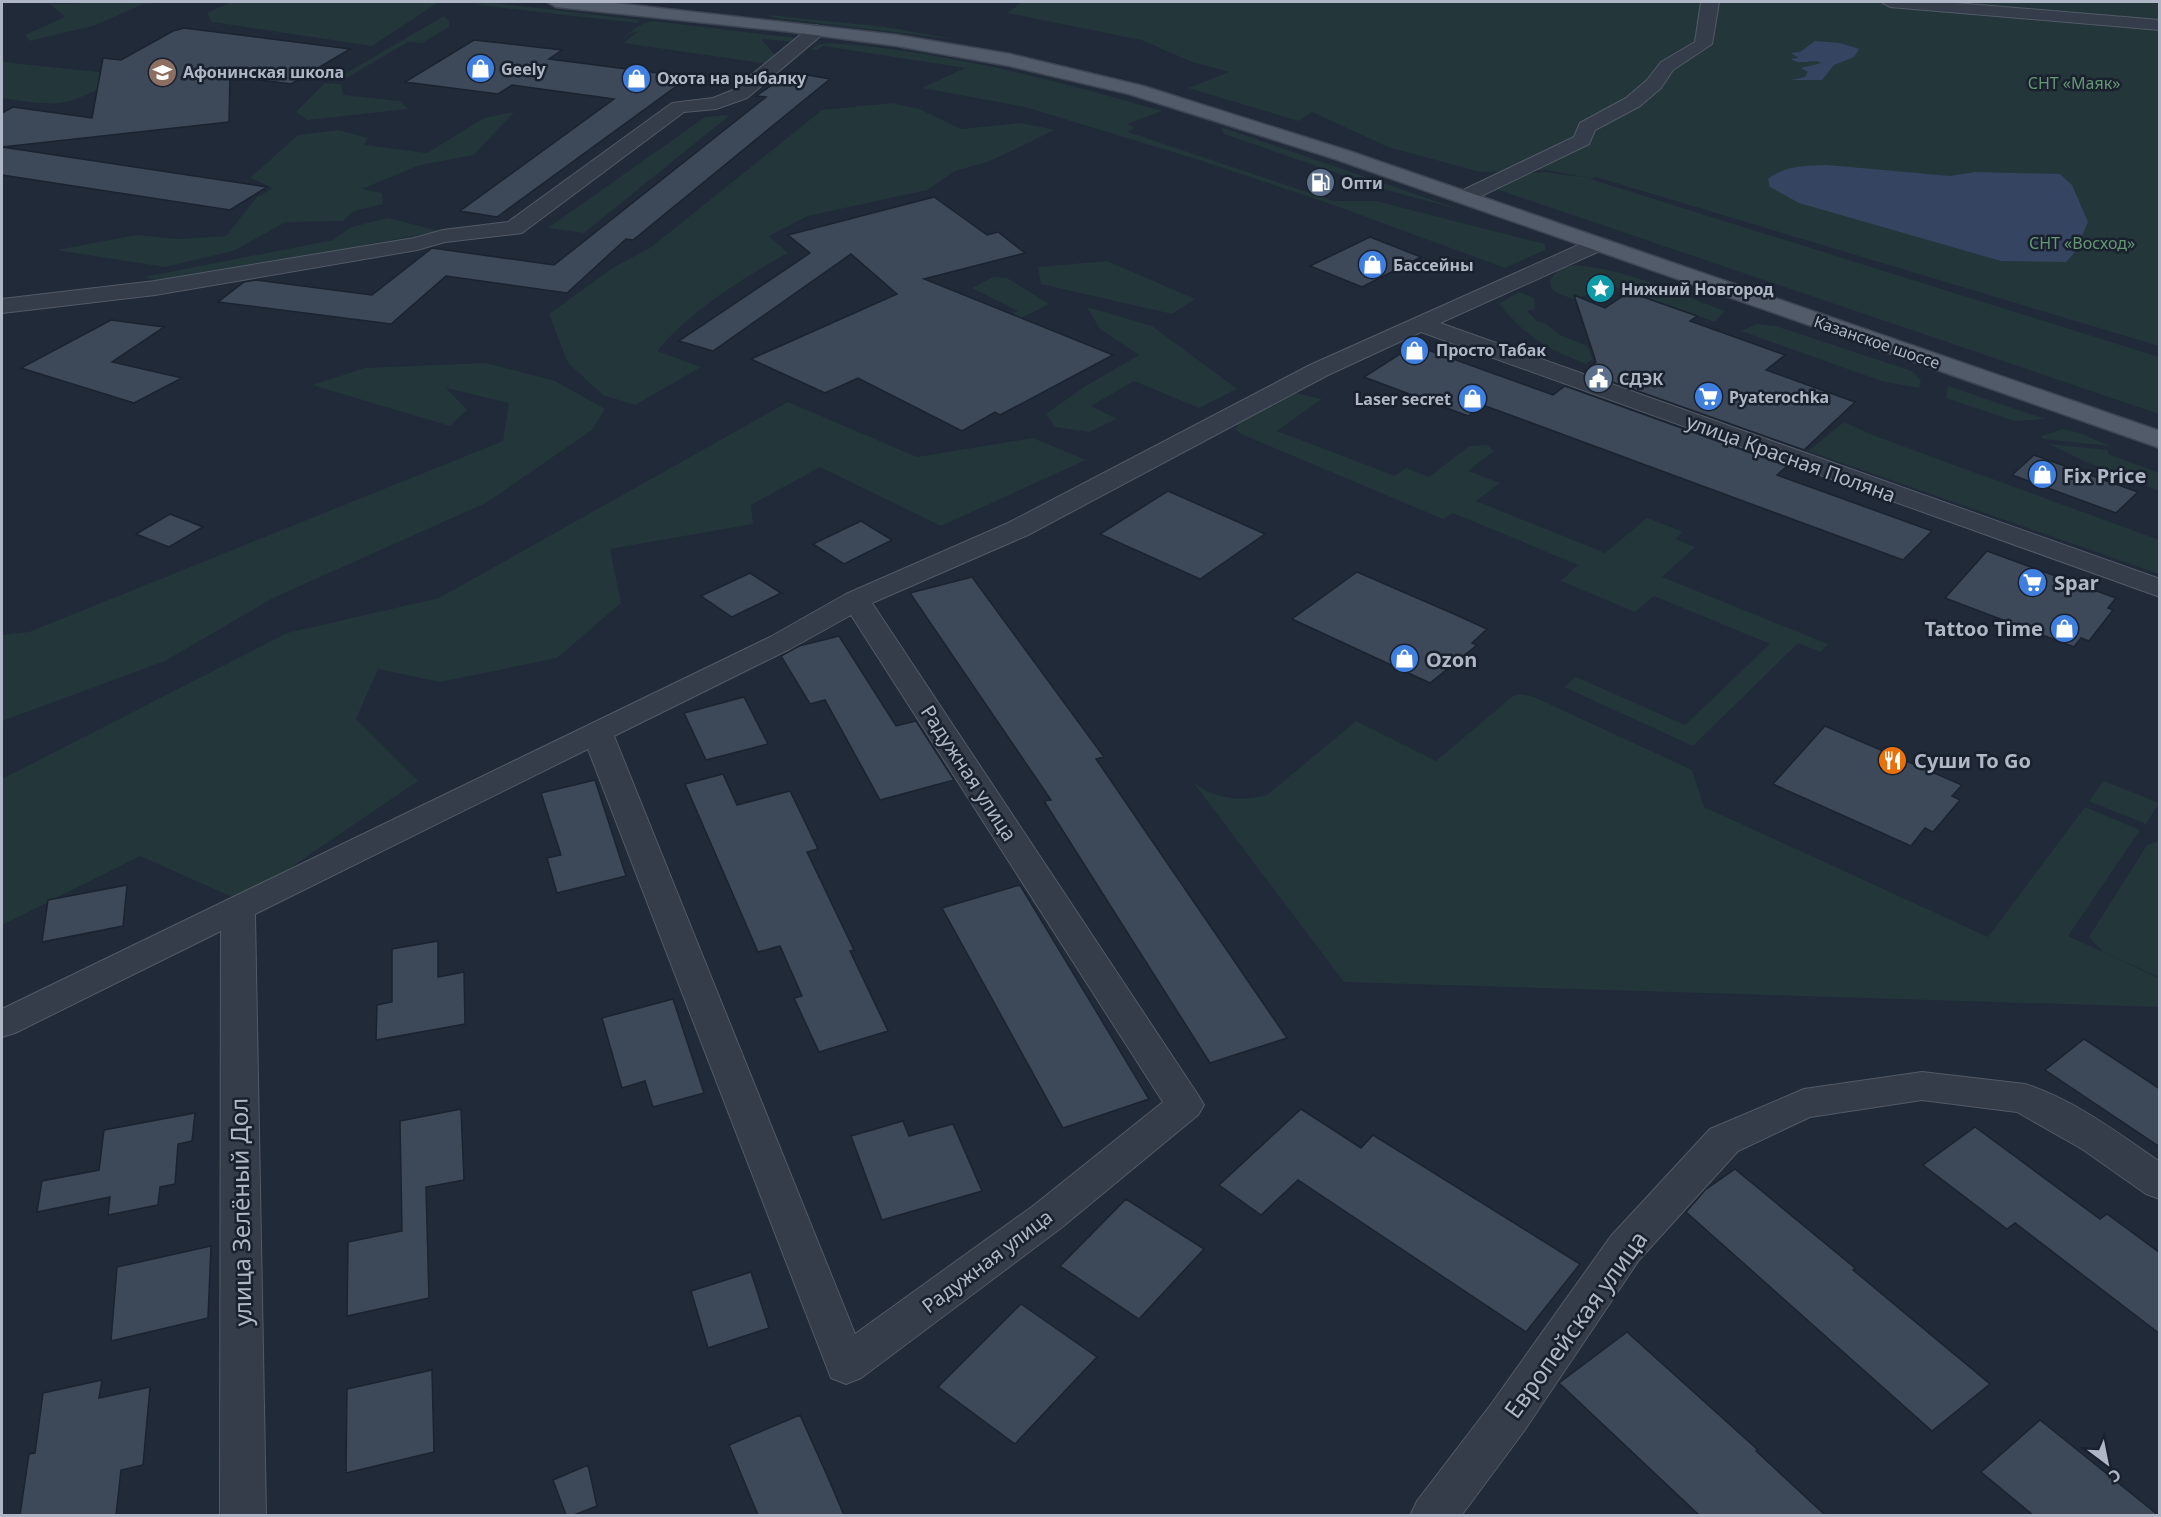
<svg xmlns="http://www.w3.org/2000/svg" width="2161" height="1517" viewBox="0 0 2161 1517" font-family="'Noto Sans',sans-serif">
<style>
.green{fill:#23363a}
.water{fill:#354561}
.building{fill:#3d4859;stroke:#1c2330;stroke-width:1.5}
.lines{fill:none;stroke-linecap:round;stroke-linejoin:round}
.minor-casing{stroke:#525a67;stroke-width:2}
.major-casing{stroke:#3e4553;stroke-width:3}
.minor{fill:#353c4a;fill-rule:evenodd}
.major{fill:#525b6a;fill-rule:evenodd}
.labels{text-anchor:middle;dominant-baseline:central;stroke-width:5;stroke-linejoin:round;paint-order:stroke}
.far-poi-label{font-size:16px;font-weight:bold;fill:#afb7c6;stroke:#1a212e;text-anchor:start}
.far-park-label{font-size:16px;fill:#669774;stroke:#1a212e}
.far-street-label{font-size:16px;fill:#afb7c6;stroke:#1a212e}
.street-label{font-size:20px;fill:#afb7c6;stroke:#1a212e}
.poi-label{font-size:20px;font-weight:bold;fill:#afb7c6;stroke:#1a212e;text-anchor:start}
.near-street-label{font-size:24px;fill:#afb7c6;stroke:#1a212e}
</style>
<rect width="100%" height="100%" fill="#212a39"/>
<!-- green -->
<path class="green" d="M87 2H173L143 4 96 25 30 41 25 35 65 17 50 4H78Z
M231 2H439L372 46 212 22 207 13Z
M487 2 641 20 637 23 476 5Z
M1022 2H2159V346L1596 177 1590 179 2159 357V414L1490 187 1518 174 1545 172 1589 178 1547 170 1480 172 1388 147 1312 112 1299 121 1188 88 1229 72 1192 62 1141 40 1007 13Z
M768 15 886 27 960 40 776 18Z
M444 16 449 21V27L422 43 408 42 343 80 336 79Z
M653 21 796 38 800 40 795 42 761 39 776 56 769 64 623 43 638 31 628 35 618 44C628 33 638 23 653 21Z
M829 43C941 50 1055 80 1162 111L1127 124 1135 128 1128 132 1334 201H1376L1545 244V250L1505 268 1325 202 1196 159 1025 107 922 88 965 68 823 46 817 50H810L819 44Z
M2 62 108 73 114 80C63 109 58 106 2 98Z
M325 83 341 84 343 95 400 101 408 109 307 120 296 112Z
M892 103 919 109 961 129 1021 123 1055 130 988 162 955 171 927 190 808 216 769 236 788 253C741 279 692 310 657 351L701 367 635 405 603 395 568 363 549 314 614 267 650 248 822 110Z
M514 112 474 155 420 165 362 189 382 193 383 204 354 211 343 221 286 222 233 251 165 267 56 250 136 235 180 239 226 236 256 198 273 188 250 178 298 135 339 130 368 138 364 145 427 153 484 118Z
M730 115 584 233 548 228 705 117Z
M1221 127 1461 210 1383 189 1224 134Z
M388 218 439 231 166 283 144 277 333 240 351 227Z
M1107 261 1195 299 1172 314 1041 284 1038 267Z
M1574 265C1626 269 1676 293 1725 311L1715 322 1615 287 1573 299 1557 293 1551 288 1550 280 1559 269Z
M993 277 1007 278 1049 304 899 380 883 372 1018 311 972 288Z
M1519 292 1534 298 1535 309 1527 311 1538 322 1545 323 1558 334 1587 346 1593 359 1586 364C1545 348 1528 338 1499 304Z
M1087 307 1152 326 1237 389 1199 408 1134 381 1091 406 1117 419 1089 432 1055 427 1046 414 1084 387 1139 355 1100 329Z
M1757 324 1776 326 1912 371 1921 380 1919 388 1881 381 1741 331Z
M486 363 555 381 605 409 592 430 486 503 273 598 165 661 2 721V635L29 632 503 441 509 403 446 388 467 410 450 426 312 385 365 368Z
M1948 386 2045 419 2014 421 1946 398Z
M1296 393 1322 399 1277 431 1395 476 1406 468 1429 477 1469 446 1487 445 1494 451 1468 471 1500 483 1476 501 1605 553 1647 518 1683 532 1675 539 1695 547 1662 577 1828 644 1820 652 1798 643 1693 746 1564 687 1576 677 1685 725 1770 644 1654 596 1635 612 1561 581 1578 565 1453 513 1443 519 1241 434 1235 429 1238 424 1284 395Z
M788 402 917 457 1033 438 1086 460 941 526 820 467 751 505 753 524 610 549 621 603 557 658 440 682 378 669 356 719 418 781 241 901 140 856 2 925V779L287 633 439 598Z
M1844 422 1875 436 2159 540V574L1808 451Z
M2063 429 2080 433 2110 446 2043 439 2041 436Z
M2049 444 2108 450V454L2159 473V491L2086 462Z
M1520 694 1534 697 1692 770 1704 807 1988 937 2085 807 2140 830 2068 936 2159 978V1007L1344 982 1193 782C1215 799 1240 802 1267 795L1356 721 1436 761 1513 696Z
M2104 781 2159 803 2146 824 2089 801Z
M2159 841H2160L2159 977 2103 952 2089 937 2147 845Z"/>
<!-- water -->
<path class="water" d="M1815 41 1840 43 1859 49 1854 57 1834 65 1822 80H1791L1805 77 1808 72 1801 68 1821 63C1813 58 1801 66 1791 59L1799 58 1791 53 1800 52Z
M1827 165 1950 176 1975 172 2060 174 2072 185 2088 222 2075 252 2066 262 2001 261 1799 203 1770 187 1768 179C1786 165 1805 166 1827 165Z"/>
<!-- building -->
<path class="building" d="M184 28 350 49 291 84 230 76 229 122 2 147 267 187 230 210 2 175V113L13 107 92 118 103 58 121 60 173 31Z
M474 40 562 50 549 59 689 77 497 217 460 211 614 99 512 85 498 94 405 82Z
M791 72 830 79 633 240 626 239 567 293 446 276 391 324 218 302 244 282 256 280 372 295 432 248 554 265 766 97 756 96Z
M934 197 987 235 998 232 1025 253 924 279 1113 355 1000 415 995 412 962 431 858 378 825 393 751 359 897 294 851 254 713 351 679 341 810 253 788 235Z
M1370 237 1421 257 1362 287 1310 266Z
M1629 292 1697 316 1690 321 1785 355 1766 370 1855 402 1804 450 1584 372 1596 362 1574 295 1605 308Z
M111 320 164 327 112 362 182 378 134 403 21 368Z
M1414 345 1553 395 1565 386 1787 466 1777 475 1932 531 1903 560 1483 405 1468 416 1364 377Z
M2034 455 2138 492 2116 513 2012 475Z
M1168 491 1265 534 1200 579 1100 534Z
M170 514 203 527 169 547 136 534Z
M861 521 892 540 844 564 813 544Z
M1987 551 2116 598 2108 608 2113 610 2089 641 2081 638 2074 647 1945 598Z
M1357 572 1454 614 1487 629 1472 643 1477 645 1430 683 1292 619Z
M750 573 781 593 732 617 701 596Z
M972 577 1104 757 1096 759 1287 1038 1210 1063 1044 801 1051 800 910 593Z
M839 636 896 726 916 721 954 780 880 800 825 700 810 704 781 656 799 646Z
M744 697 768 744 706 760 684 713Z
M1825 726 1962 785 1952 796 1960 800 1933 832 1925 828 1911 846 1773 784Z
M723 774 737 805 790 791 818 849 807 852 854 950 850 951 888 1031 819 1052 794 998 802 996 780 946 758 952 685 784Z
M595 780 626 876 557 893 547 858 561 855 541 793Z
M127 885 123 926 42 942 48 900Z
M1020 885 1149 1099 1063 1128 942 908Z
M438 941V977L464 972 465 1024 376 1040 377 1005 392 1002V949Z
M673 999 704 1093 653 1107 645 1081 622 1088 602 1018Z
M2084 1039 2160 1089V1147L2045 1070Z
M461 1109 464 1180 426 1187 429 1298 347 1316 348 1242 402 1231 400 1121Z
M1301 1109 1361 1148 1373 1135 1580 1264 1526 1332 1298 1180 1261 1215 1219 1185Z
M195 1113 192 1141 178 1144 175 1184 160 1187 158 1205 108 1215 110 1197 37 1212 42 1181 99 1170 104 1130Z
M903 1121 909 1136 953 1124 982 1191 882 1220 851 1136Z
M1975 1127 2100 1219 2107 1214 2160 1253V1334L2015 1223 2007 1229 1923 1165Z
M1735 1169 1855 1268 1853 1270 1990 1384 1932 1431 1686 1212 1705 1190Z
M1126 1199 1204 1249 1139 1319 1060 1266Z
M211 1246 208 1318 111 1341 117 1267Z
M751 1272 769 1328 708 1348 691 1291Z
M1021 1304 1097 1357 1015 1444 938 1387Z
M1627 1332 1758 1450 1756 1451 1825 1515H1699L1559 1383Z
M432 1370 434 1452 346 1473 347 1389Z
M102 1380 99 1398 150 1387 143 1465 121 1470 116 1515H20L29 1454 35 1453 43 1393Z
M800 1415 826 1473 844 1515H758L729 1445Z
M2040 1420 2158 1515H2033L1981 1472Z
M588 1465 597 1506 574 1515H566L553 1480Z"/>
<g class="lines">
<defs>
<path id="minor" d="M1701 2H1719L1712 44 1673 70 1661 88 1640 106 1595 130 1589 144 1471 201H1457L1454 197 1457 193 1574 137 1580 123 1626 98 1647 80 1661 62 1695 42Z
M1881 2H1944L2160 20V30L1890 7Z
M817 25 826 30 823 34 747 98 716 109 684 112 522 233 445 242 417 250 155 295 2 313V299L155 281 414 238 443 230 508 222 672 103 713 98 733 90 811 26Z
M1594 238 1602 240 1605 245 1602 250 1440 323 2160 579V597L1421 332 1328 375 1028 535 872 603 1198 1095 1204 1105 1198 1115 1061 1228 861 1378 846 1384 831 1378 588 749 255 914 266 1516H220L221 931 15 1033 2 1037V1009L770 637 846 594 1008 523 1310 365ZM851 615 1163 1102 1033 1206 855 1334 614 736 790 649Z
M1922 1072 2025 1084C2073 1099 2118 1133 2160 1162V1199L2146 1194 2082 1149 2017 1112 1922 1100 1810 1117 1738 1151 1639 1260 1524 1431 1461 1516H1410L1417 1501 1492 1403 1611 1236 1710 1129 1804 1089Z"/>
<path id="major" d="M547 2H606L897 35 1010 54 1143 86 1349 151 2160 431V448L1335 159 1129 94 1010 66 897 46 784 31 556 7Z"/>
</defs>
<!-- minor casing -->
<use href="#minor" class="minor-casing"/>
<!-- major casing -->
<use href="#major" class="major-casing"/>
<!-- minor -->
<use href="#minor" class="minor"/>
<!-- major -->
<use href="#major" class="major"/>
</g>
<!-- icons -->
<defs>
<symbol id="shop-disc" viewBox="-11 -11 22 22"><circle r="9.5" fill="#3f7fe0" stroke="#1a212e"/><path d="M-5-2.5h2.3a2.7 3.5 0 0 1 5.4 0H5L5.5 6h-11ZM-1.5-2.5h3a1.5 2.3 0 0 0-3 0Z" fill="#fff"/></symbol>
<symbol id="school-disc" viewBox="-11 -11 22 22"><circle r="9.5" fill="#8d6e63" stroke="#1a212e"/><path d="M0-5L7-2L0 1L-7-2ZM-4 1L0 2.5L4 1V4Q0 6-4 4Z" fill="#fff"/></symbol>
<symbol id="fuel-disc" viewBox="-11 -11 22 22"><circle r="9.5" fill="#5c6f8a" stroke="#1a212e"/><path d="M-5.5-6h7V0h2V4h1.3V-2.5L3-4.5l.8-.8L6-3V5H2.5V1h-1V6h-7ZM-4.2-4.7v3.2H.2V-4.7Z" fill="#fff"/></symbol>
<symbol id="sight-disc" viewBox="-11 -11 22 22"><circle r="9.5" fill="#0f9aa8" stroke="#1a212e"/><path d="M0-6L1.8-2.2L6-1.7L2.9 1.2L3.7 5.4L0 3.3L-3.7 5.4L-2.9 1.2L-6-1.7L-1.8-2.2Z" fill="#fff"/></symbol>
<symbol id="civic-disc" viewBox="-11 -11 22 22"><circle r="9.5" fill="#5c6f8a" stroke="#1a212e"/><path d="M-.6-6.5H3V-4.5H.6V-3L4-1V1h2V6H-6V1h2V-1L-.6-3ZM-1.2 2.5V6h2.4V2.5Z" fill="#fff"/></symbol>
<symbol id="supermarket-disc" viewBox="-11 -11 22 22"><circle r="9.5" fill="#3f7fe0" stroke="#1a212e"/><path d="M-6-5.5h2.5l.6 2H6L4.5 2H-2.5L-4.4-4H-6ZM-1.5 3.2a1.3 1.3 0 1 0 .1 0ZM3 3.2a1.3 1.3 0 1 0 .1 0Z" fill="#fff"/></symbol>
<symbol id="restaurant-disc" viewBox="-11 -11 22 22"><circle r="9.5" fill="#e8710a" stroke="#1a212e"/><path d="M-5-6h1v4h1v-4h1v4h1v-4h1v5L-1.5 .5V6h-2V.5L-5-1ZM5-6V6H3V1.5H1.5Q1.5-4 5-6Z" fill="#fff"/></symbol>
</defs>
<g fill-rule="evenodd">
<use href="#shop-disc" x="464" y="52" width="33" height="33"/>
<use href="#school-disc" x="146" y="56" width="33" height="33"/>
<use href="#shop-disc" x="620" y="62" width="33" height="33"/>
<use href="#fuel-disc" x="1304" y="166" width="33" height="33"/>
<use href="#shop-disc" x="1356" y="248" width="33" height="33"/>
<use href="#sight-disc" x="1584" y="272" width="33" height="33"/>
<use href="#shop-disc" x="1398" y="334" width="33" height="33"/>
<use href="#civic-disc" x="1582" y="362" width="33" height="33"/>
<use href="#supermarket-disc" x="1692" y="380" width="33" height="33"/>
<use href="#shop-disc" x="1456" y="382" width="33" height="33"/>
<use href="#shop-disc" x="2026" y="458" width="33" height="33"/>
<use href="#supermarket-disc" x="2016" y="566" width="33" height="33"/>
<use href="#shop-disc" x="2048" y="612" width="33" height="33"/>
<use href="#shop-disc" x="1388" y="642" width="33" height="33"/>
<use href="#restaurant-disc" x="1876" y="744" width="33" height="33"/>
</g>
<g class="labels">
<!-- far-poi labels -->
<g class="far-poi-label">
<text x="501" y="69">Geely</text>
<text x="183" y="72">Афонинская школа</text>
<text x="657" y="78">Охота на рыбалку</text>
<text x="1341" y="183">Опти</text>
<text x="1393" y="265">Бассейны</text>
<text x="1621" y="289">Нижний Новгород</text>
<text x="1436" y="350">Просто Табак</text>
<text x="1619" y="379">СДЭК</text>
<text x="1729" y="397">Pyaterochka</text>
<text x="1451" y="399" text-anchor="end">Laser secret</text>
</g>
<!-- far-park labels -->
<g class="far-park-label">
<text x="2074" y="83">СНТ «Маяк»</text>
<text x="2082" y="243">СНТ «Восход»</text>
</g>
<!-- far-street labels -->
<g class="far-street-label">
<text transform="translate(1877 342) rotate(19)">Казанское шоссе</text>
</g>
<!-- street labels -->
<g class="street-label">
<text transform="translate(1791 458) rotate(20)">улица Красная Поляна</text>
<text transform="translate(969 773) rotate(57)">Радужная улица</text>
<text transform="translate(987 1261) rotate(-37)">Радужная улица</text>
</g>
<!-- poi labels -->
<g class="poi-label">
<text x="2063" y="475">Fix Price</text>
<text x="2054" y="582">Spar</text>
<text x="2043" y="628" text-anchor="end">Tattoo Time</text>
<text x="1426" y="659">Ozon</text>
<text x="1914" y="760">Суши To Go</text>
</g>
<!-- near-street labels -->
<g class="near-street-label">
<text transform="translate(240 1212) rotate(-91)">улица Зелёный Дол</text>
<text transform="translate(1575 1324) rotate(-54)">Европейская улица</text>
</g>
</g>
<!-- border -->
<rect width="2161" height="1517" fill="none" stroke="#afb7c6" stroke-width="6"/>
<!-- north arrow -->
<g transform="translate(2107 1463) rotate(148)" stroke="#1a212e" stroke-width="4.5" paint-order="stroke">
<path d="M0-4.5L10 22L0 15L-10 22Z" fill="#afb7c6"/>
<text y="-9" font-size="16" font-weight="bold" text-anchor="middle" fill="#afb7c6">С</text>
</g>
</svg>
